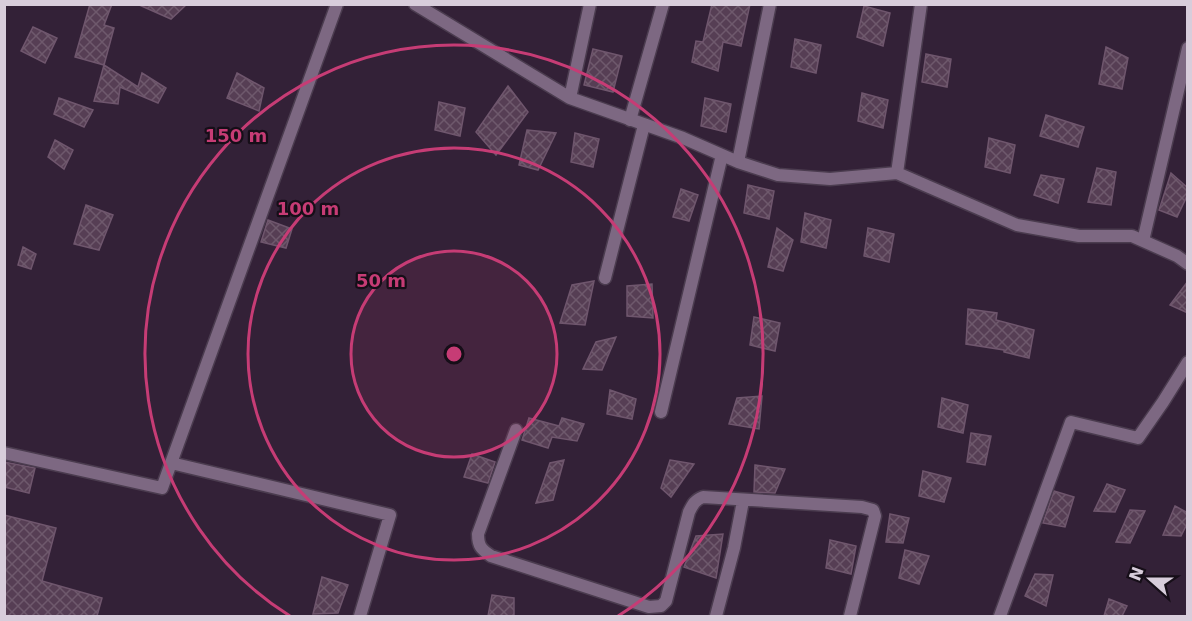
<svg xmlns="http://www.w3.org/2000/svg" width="1192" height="621" viewBox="0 0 1192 621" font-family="'DejaVu Sans',sans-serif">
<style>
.building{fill:url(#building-cross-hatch);stroke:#6f566d;stroke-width:1.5}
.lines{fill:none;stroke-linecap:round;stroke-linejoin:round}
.minor-casing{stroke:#4b3c4f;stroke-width:15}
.minor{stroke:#7d6882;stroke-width:12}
.ring{fill:none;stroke:#c63c75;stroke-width:3}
.centre{fill:#c63c75;stroke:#160e18;stroke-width:3}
.ring-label{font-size:18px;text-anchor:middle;font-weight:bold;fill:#c63c75;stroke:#160e18;stroke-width:4.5;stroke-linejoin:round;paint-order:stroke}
</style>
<defs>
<pattern id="building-cross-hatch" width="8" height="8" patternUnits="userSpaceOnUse" patternTransform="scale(1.5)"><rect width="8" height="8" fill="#563e54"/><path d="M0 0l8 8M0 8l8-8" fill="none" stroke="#6e596c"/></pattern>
</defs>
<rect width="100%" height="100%" fill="#332137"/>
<!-- building -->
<path class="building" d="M90 4H112L104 25 114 28 104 65 75 57Z
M137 4H187L171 19Z
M712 4H750L741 46 723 42 718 71 692 62 696 41 703 42Z
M864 6 890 13 883 46 857 37Z
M33 27 57 38 45 63 21 51Z
M795 39 821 45 816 73 791 67Z
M1106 47 1128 58 1122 89 1099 84Z
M593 49 622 56 613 92 584 85Z
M926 54 951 59 947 87 922 82Z
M104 65 138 87 142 73 166 88 158 103 120 87 118 104 94 101Z
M237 73 264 88 259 111 227 98Z
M508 86 528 112 496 155 476 132Z
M862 93 888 100 883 128 858 121Z
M59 98 93 110 84 127 54 114Z
M705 98 731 104 726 132 701 126Z
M439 102 465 108 460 136 435 130Z
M1046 115 1084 127 1078 147 1040 136Z
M527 130 556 133 538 170 519 165Z
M575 133 599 139 593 167 571 162Z
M989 138 1015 145 1010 173 985 167Z
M55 140 73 150 64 169 48 157Z
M1097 168 1116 172 1111 205 1088 202Z
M1171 173 1188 188V194L1177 217 1159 210Z
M1041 175 1064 179 1058 203 1034 195Z
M748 185 774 191 769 219 744 213Z
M681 189 698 195 689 221 673 217Z
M86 205 113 215 99 250 74 244Z
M805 213 831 220 826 248 801 242Z
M268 220 292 229 286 248 261 242Z
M777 228 793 240 783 271 768 267Z
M868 228 894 234 889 262 864 256Z
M23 247 36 254 31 269 18 265Z
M594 281 585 325 560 323 572 285Z
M1188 281V313L1170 305Z
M652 284 653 318 627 316V286Z
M968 309 997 313 996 320 1034 330 1029 358 1004 352V350L966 344Z
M754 317 780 323 775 351 750 345Z
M616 337 602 370 583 369 596 342Z
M610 390 636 399 632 419 607 414Z
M762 396 759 429 729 424 737 398Z
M942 398 968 405 963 433 938 427Z
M529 418 559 426 562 418 584 424 577 441 552 437 548 448 522 440Z
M971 433 991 436 985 465 967 462Z
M472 454 495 462 488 483 464 477Z
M564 460 553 500 536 503 550 463Z
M670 460 694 464 671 497 661 488Z
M4 462 35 468 29 493 4 487Z
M755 465 785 469 775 493 754 492Z
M923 471 951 478 944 502 919 496Z
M1107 484 1125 490 1115 512 1094 511Z
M1054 491 1074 497 1065 527 1043 523Z
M1175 506 1188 513V522L1181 536 1163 535Z
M1130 510 1145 511 1130 543 1116 542Z
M890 514 909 518 903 543 886 542Z
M4 515 56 528 42 581 102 598 97 616H4Z
M723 534 716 578 684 567 696 536Z
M830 540 856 546 851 574 826 568Z
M905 550 929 556 919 584 899 578Z
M1035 574 1053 575 1046 606 1025 596Z
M322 577 348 585 338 613 313 614Z
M492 595 514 598V616H488Z
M1109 599 1127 606 1122 616H1104Z"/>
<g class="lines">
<defs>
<path id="minor" d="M415 4 570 98 683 138 738 162 778 175 830 179 897 173 1017 225 1079 236H1132L1177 256 1188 264
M570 98 590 4
M630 120 663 4
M738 162 770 4
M897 173 921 4
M1143 241 1188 48
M605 278 644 125
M661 412 722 155
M516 430 478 534C478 546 481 549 491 556L649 607 661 606 666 601 689 512C693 504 695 500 703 497L862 507 873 510 875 516 850 616
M4 453 162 488 337 4
M171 463 390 515 360 616
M716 616 734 548 743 501
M1000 616 1071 422 1138 438 1163 402 1188 362"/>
</defs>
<!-- minor casing -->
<use href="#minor" class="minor-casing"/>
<!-- minor -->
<use href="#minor" class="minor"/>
</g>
<!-- distance rings -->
<circle cx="454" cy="354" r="103" fill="#c63c75" fill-opacity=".12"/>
<g class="ring">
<circle cx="454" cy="354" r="103"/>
<circle cx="454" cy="354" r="206"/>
<path d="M290 616A309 309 0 1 1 618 616"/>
</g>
<circle cx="454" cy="354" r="9" class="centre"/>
<g class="ring-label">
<text x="236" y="142">150 m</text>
<text x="308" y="215">100 m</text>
<text x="381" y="287">50 m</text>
</g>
<!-- border -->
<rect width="1192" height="621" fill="none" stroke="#d8cddb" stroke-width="12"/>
<!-- north arrow -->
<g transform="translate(1150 579) rotate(291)" stroke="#160e18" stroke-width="4.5" paint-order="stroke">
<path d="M0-4.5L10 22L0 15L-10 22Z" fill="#d8cddb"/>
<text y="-9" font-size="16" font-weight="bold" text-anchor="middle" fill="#d8cddb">N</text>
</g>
</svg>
